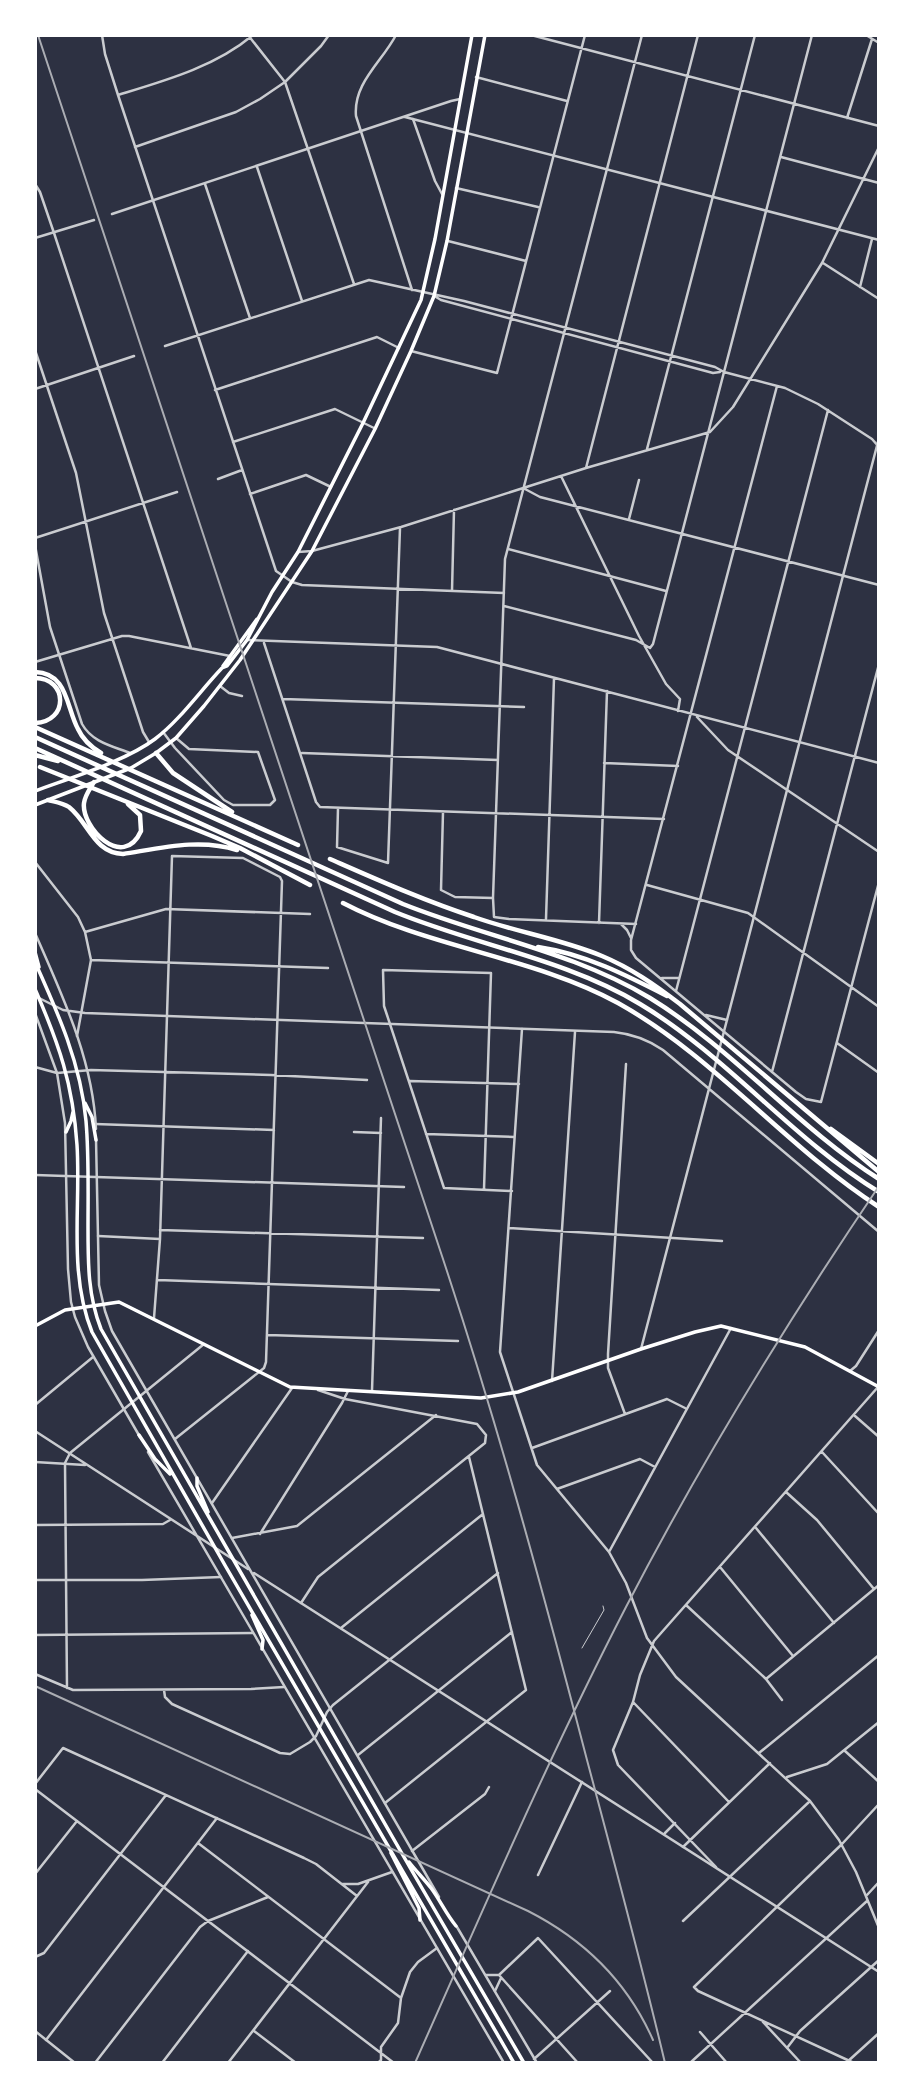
<svg xmlns="http://www.w3.org/2000/svg" width="914" height="2098" viewBox="0 0 914 2098" font-family="'IBM Plex Serif',serif">
<style>
.lines{fill:none;stroke-linecap:round;stroke-linejoin:round}
.service{stroke:#caccd0;stroke-width:1}
.minor{stroke:#caccd0;stroke-width:2.5}
.tertiary{stroke:#caccd0;stroke-width:2.5}
.secondary{stroke:#fff;stroke-width:3.5}
.primary{stroke:#fff;stroke-width:3.5}
.motorway{stroke:#fff;stroke-width:4.5}
.rail{stroke:#abadb3;stroke-width:2}
</style>
<rect width="100%" height="100%" fill="#2d3142"/>
<g class="lines">
<!-- service -->
<path class="service" d="M582 1648 604 1610 603 1606"/>
<!-- minor -->
<path class="minor" d="M102 35 105 54 118 95 276 571 292 582 302 585 504 593
M248 35 285 82 354 284
M396 35C382 62 353 83 356 116L412 290
M531 35 879 126
M866 35 879 43
M476 77 567 101
M118 95C164 81 215 67 253 35
M847 118 872 39
M413 119 435 181 442 194
M135 147 236 112 260 99 285 82 321 46 329 35
M781 157 879 183
M257 167 302 301
M35 184 40 192 54 233 191 648
M205 184 250 318
M456 188 538 207
M448 241 526 261
M823 263 879 299
M860 287 872 239
M436 297 441 300 713 373 720 372
M165 346 369 280 464 301 715 367 724 372 785 388 818 404 872 439 879 447
M35 350 76 473 104 613 143 732 149 742
M411 351 497 373 585 35
M777 386 631 940V950L636 958 796 1092 806 1099 821 1102 879 882
M35 389 134 356
M215 390 377 337 399 348
M233 442 335 409 374 428
M647 449 755 35
M586 468 698 35
M561 476 639 636 666 684 680 699 678 711
M218 479 242 470
M525 489 540 497 879 585
M250 494 306 475 331 487
M629 519 639 480
M35 538 177 492
M35 545 50 627 82 724C92 742 112 746 130 753
M508 549 666 591
M298 552 312 551 401 527 586 468 710 432 733 407 822 263 879 147
M452 591 454 510
M504 606 636 640 650 648 653 644 812 35
M247 640 437 647 879 763
M264 643 316 802 320 807 664 819
M35 662 122 636H129L230 656
M220 686 229 693 242 696
M283 699 524 707
M697 717 728 750 879 852
M163 732 175 748 224 800 233 805H270L275 800 258 752 189 749 176 738
M302 753 498 760
M604 763 678 766
M338 808 337 847 388 863 400 528
M443 812 441 890 455 897 493 898
M35 862 78 917 85 932 91 960 77 1036
M647 885 748 913 879 1007
M546 919 554 678
M599 923 607 691
M621 924 627 930 631 938
M636 924 509 919 494 917 493 898 505 559 642 35
M85 932 166 909 310 914
M91 960 328 968
M662 978H679
M676 991 828 410
M706 1015 727 1020
M522 1029 500 1352 537 1465 609 1552 626 1583 647 1638 676 1677 810 1801 839 1840 856 1872 879 1928
M837 1043 879 1073
M35 1067 57 1073 91 1070 271 1075 367 1080
M772 1072 879 664
M410 1081 519 1084
M95 1124 274 1130
M354 1132 381 1133
M426 1134 514 1137
M35 1175 404 1187
M484 1189 491 973 383 970 384 1006 387 1015 444 1188 512 1191
M509 1228 722 1241
M160 1230 423 1238
M98 1236 160 1239
M158 1280 439 1290
M154 1318 160 1239 172 856 243 858 280 877 282 881 266 1362 264 1368 175 1439
M268 1335 458 1341
M552 1381 575 1032
M372 1391 381 1118
M35 1405 93 1357
M625 1414 608 1368V1354L626 1064
M855 1416 879 1437
M532 1448 667 1399 685 1408
M822 1452 879 1514
M557 1489 640 1459 655 1467
M786 1492 817 1520 874 1589
M212 1503 292 1388
M35 1525 163 1524 170 1520
M756 1528 834 1623
M260 1534 342 1403 348 1391
M232 1538 297 1526 436 1415
M609 1552 731 1328
M720 1567 793 1656
M35 1580H142L221 1577
M301 1603 318 1577 485 1443 486 1435 477 1424 345 1399 318 1390
M686 1605 766 1679 782 1700
M341 1628 483 1514
M35 1635 253 1633
M35 1674 73 1690 251 1689 284 1687
M766 1679 879 1585
M67 1688 65 1463 70 1453 204 1344
M164 1690 165 1697 172 1704 280 1753 290 1754 310 1742 316 1736 327 1712 333 1705 498 1573
M633 1702 729 1802
M845 1751 879 1782
M759 1753 879 1655
M358 1755 512 1632
M787 1777 827 1764 879 1722
M35 1784 63 1748 304 1858 316 1864 357 1896
M35 1789 394 2063
M385 1803 526 1690 469 1457
M198 1843 401 1998
M683 1847 770 1763
M412 1851 485 1794 489 1787
M716 1867 618 1765 613 1750 633 1702 640 1675 654 1641 878 1387
M35 1874 77 1821
M538 1875 582 1782
M342 1884H358L392 1872
M867 1895 879 1882
M683 1921 810 1801
M35 1957 44 1953 166 1795
M486 1975H499L538 1938 653 2063
M499 1975 578 2063
M495 1991 501 1978
M763 2022 801 2063
M254 2031 296 2063
M700 2032 727 2063
M46 2040 217 1818
M787 2048 800 2031 879 1960
M534 2059 610 1991
M95 2063 200 1927 208 1921 268 1897
M162 2063 248 1951
M228 2063 368 1882
M378 2063 381 2060V2047L398 2023 401 1998 410 1972 418 1962 437 1948
M690 2063 867 1901
M854 2063 698 1991 694 1987 842 1844 879 1804"/>
<!-- tertiary -->
<path class="tertiary" d="M405 117 879 240
M112 214 451 101 460 99
M35 238 94 220
M35 933C62 995 93 1059 96 1129
M35 996 63 1010 85 1013 614 1032C633 1034 647 1039 663 1050L879 1232
M35 1013 57 1073 65 1123 68 1269 71 1302 75 1317 88 1347 140 1437
M96 1139 99 1285 105 1311 112 1331 439 1897
M641 1349 879 438
M850 1371 856 1366 879 1330
M35 1431 248 1569
M148 1452 504 2063
M35 1462 85 1465
M254 1573 879 1972
M665 1833 675 1823
M457 1927 537 2063
M35 2031 75 2063
M846 2063 879 2033"/>
<!-- secondary -->
<path class="secondary" d="M35 1326 65 1310 119 1302 290 1387 481 1398 518 1392 641 1349 695 1332 721 1326 805 1347 879 1387"/>
<!-- primary -->
<path class="primary" d="M223 666 257 619
M35 791C70 778 126 761 155 739 180 720 200 691 222 668L227 666 247 640 272 592 298 552 363 423 421 300 435 239 472 35
M35 805 131 768 156 753 176 738 204 706 240 660 312 551 375 429 411 351 434 296 447 241 485 35
M35 952 39 967
M35 962C58 1013 81 1064 86 1121 89 1156 88 1193 88 1228 88 1264 88 1296 101 1329L412 1871 524 2063
M35 989C59 1044 73 1084 77 1145 81 1207 68 1272 92 1332L226 1567 514 2063
M85 1103 92 1117 96 1140
M66 1132 71 1121 73 1112
M139 1435 155 1459 170 1474
M197 1478V1486L208 1512
M252 1615 263 1640 262 1649
M391 1853 419 1908 420 1920
M409 1862C416 1871 424 1879 431 1888 440 1900 446 1914 456 1926"/>
<!-- motorway -->
<path class="motorway" d="M35 672C68 673 66 707 78 729 83 740 91 747 101 753
M35 678C68 678 69 722 35 723
M35 727 298 845
M35 737 403 904C485 937 574 952 650 998 733 1049 797 1127 879 1179
M35 748 395 912C475 945 565 959 640 1004 727 1056 792 1139 879 1192
M156 753 173 773 232 812
M35 755 58 761
M40 767 212 836 240 848 310 885
M94 782C90 789 85 795 84 803 81 827 123 871 141 831L140 815 128 804
M48 800C56 802 63 803 69 807 89 823 94 853 123 854 161 848 200 838 237 850
M330 859C378 880 425 901 474 917 516 932 561 939 602 956 631 968 655 985 680 1004L879 1172
M343 903C429 948 534 957 618 1003 715 1057 786 1147 879 1207
M538 947C585 954 626 975 667 996
M831 1129 879 1164"/>
<!-- rail -->
<path class="rail" d="M38 35 442 1256C497 1422 543 1591 587 1760 614 1861 641 1962 665 2063
M35 1686 528 1911C585 1940 627 1981 653 2040
M415 2063C483 1910 549 1756 626 1607 701 1462 787 1322 879 1186"/>
</g>
<!-- border -->
<rect width="914" height="2098" fill="none" stroke="#ffffff" stroke-width="74"/>
</svg>
